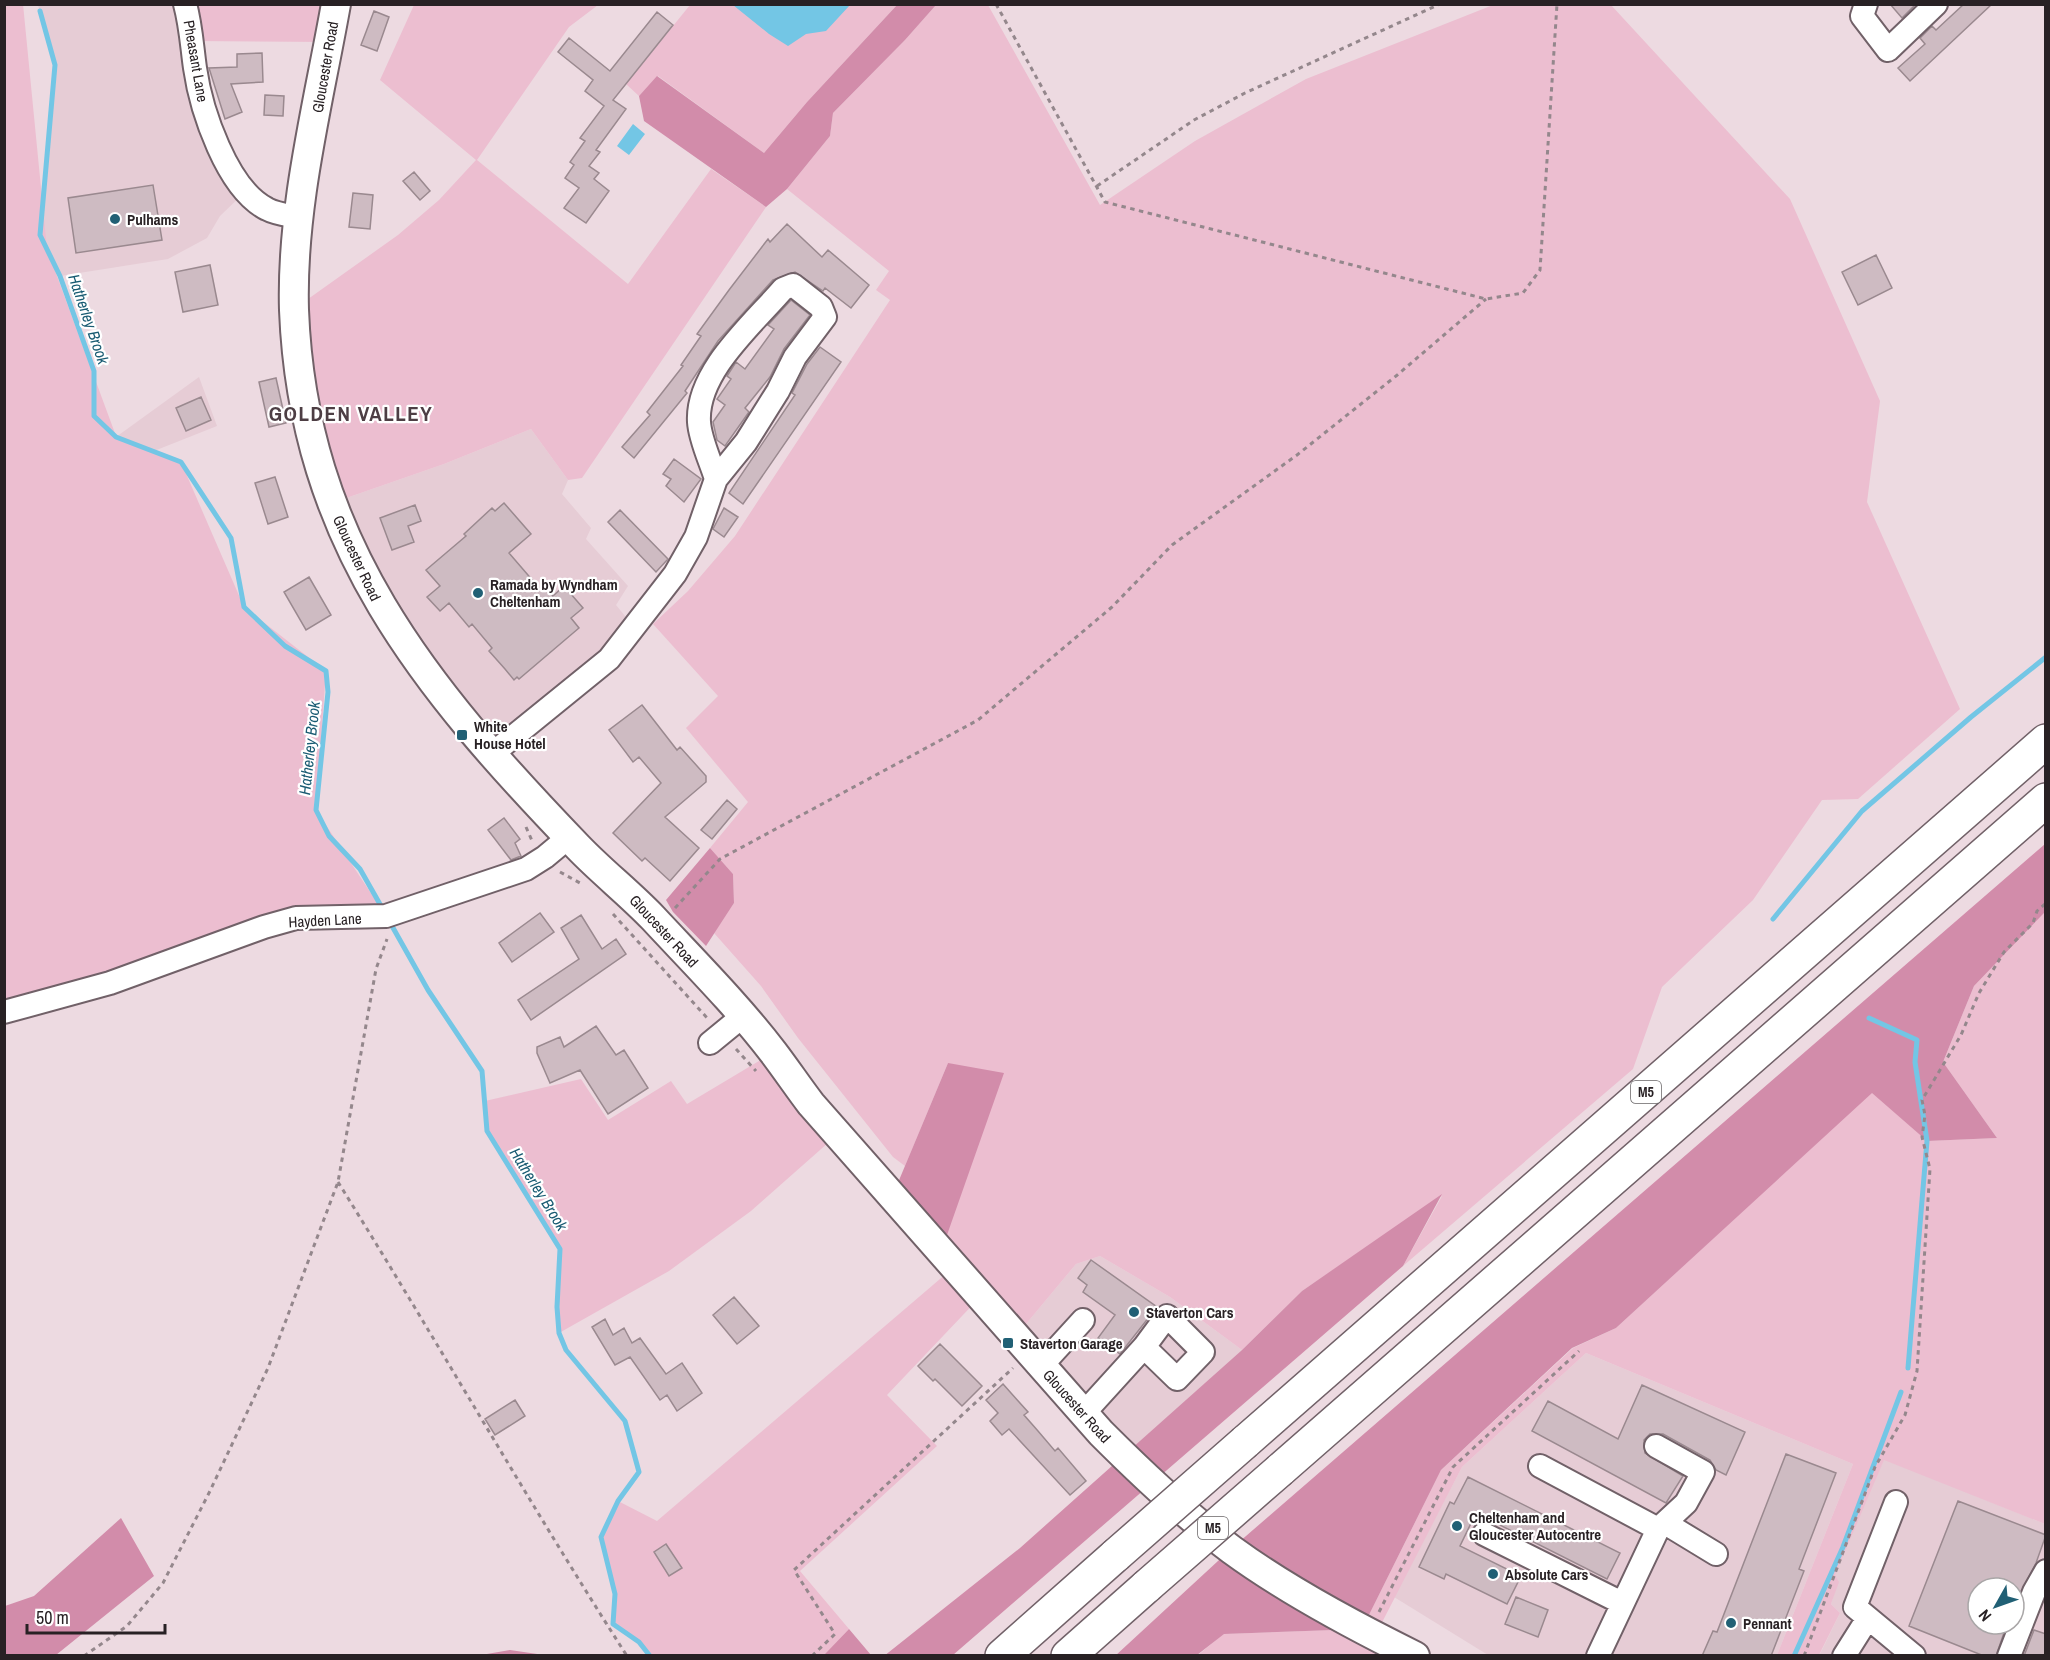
<svg xmlns="http://www.w3.org/2000/svg" width="2050" height="1660" viewBox="0 0 2050 1660" font-family="'Archivo Narrow',sans-serif">
<style>
.built{fill:#e6ccd5;fill-rule:evenodd}
.green{fill:#ecbed0}
.forest{fill:#d28caa}
.water{fill:#73c6e5}
.lines{fill:none;stroke-linecap:round;stroke-linejoin:round}
.stream{stroke:#73c6e5;stroke-width:5}
.building{fill:#cebbc2;stroke:#9a898f;stroke-width:1.5}
.minor-casing{stroke:#716168;stroke-width:26}
.major-casing{stroke:#716168;stroke-width:32}
.highway-casing{stroke:#716168;stroke-width:36}
.path{stroke:#94878c;stroke-width:3;stroke-dasharray:4.5 4.5;stroke-linecap:butt}
.minor{stroke:#fff;stroke-width:22}
.major{stroke:#fff;stroke-width:28}
.highway{stroke:#fff;stroke-width:33}
.highway-bridge-casing{stroke:#716168;stroke-width:36;stroke-linecap:butt}
.highway-bridge{stroke:#fff;stroke-width:33}
.poi-dot{fill:#216075;stroke:#fff;stroke-width:2}
.labels{text-anchor:middle;dominant-baseline:central;stroke-width:4.5;stroke-linejoin:round;paint-order:stroke}
.shield{fill:#fff;stroke:#686466;stroke-width:1.5}
.shield-label{font-size:14px;font-weight:bold;fill:#282124}
.street-label{font-size:15px;fill:#282124;stroke:#fff}
.poi-label{font-size:15px;font-weight:bold;fill:#282124;stroke:#fff;text-anchor:start}
.water-label{font-size:16px;font-style:italic;fill:#1a5c73;stroke:#fff}
.district-label{font-size:21px;font-weight:bold;letter-spacing:1.5px;fill:#4d3e44;stroke:#fff}
</style>
<rect width="100%" height="100%" fill="#eddae1"/>
<!-- built -->
<path class="built" d="M38 5H185L195 69 246 191 220 216 207 238 168 259 60 276 40 235 55 65Z
M199 377 217 426 154 451 116 437Z
M531 429 568 480 562 494 591 528 586 539 628 586 616 605 634 627 492 754 332 503 444 464Z
M1100 1256 1170 1297 1242 1350 1124 1456 1016 1336 1076 1264Z
M1586 1353 1853 1464 1777 1655H1488L1394 1597 1462 1467Z
M1884 1459 2045 1524V1655L1819 1656 1840 1613 1831 1604 1838 1582 1834 1575ZM1978 1588H2014V1624H1978Z"/>
<!-- green -->
<path class="green" d="M23 4 47 249 116 436 181 462 244 607 326 671 316 810 386 916 296 918 5 1011 4 5Z
M185 5H336L329 42 192 41Z
M414 5H598L569 27 477 160 628 284 711 169 766 207 582 478 568 480 531 429 444 464 332 503 294 309 398 235 439 200 476 160 380 80Z
M690 5H897L807 102 764 153 658 76 639 96 626 84Z
M936 5H988L1100 205 1195 141 1306 79 1493 5H1611L1790 199 1880 401 1867 502 1960 709 1858 799 1822 800 1753 900 1662 987 1633 1069 1403 1266 1442 1196 1302 1291 1242 1350 1170 1297 1100 1256 1076 1264 1016 1336 981 1296 887 1395 937 1446 800 1571 849 1629 824 1655H650L639 1642 613 1624 615 1594 601 1537 618 1501 657 1521 954 1267 941 1252 948 1063 905 1166 893 1157 798 1038 761 986 714 933 734 903 733 874 710 848 748 802 686 728 718 696 653 624 688 591 735 536 890 300 876 290 889 271 787 189 830 136 833 113 905 40Z
M2045 912V1524L1884 1460 1835 1575 1839 1582 1831 1604 1840 1613 1819 1655H1777L1853 1464 1586 1353 1462 1467 1375 1636 1415 1655 1197 1656 1223 1634 1362 1629 1441 1470 1573 1348 1616 1328 1872 1092 1927 1141 1997 1138 1943 1062 1974 986Z
M774 1052 837 1135 751 1211 669 1271 559 1333 557 1307 560 1249 487 1131 485 1101 581 1079 608 1120 671 1081 687 1104Z"/>
<!-- forest -->
<path class="forest" d="M897 5H936L905 40 833 113 830 136 787 189 766 207 644 121 639 96 657 76 764 153 807 102Z
M2045 844V912L1974 986 1943 1062 1997 1138 1927 1141 1872 1093 1616 1328 1572 1348 1441 1470 1362 1629 1224 1634 1197 1655 1115 1656 1231 1549Z
M710 848 733 874 734 903 706 946 673 912 666 900Z
M948 1063 1004 1073 941 1252 892 1197Z
M1442 1194 1403 1266 953 1655 884 1656 1020 1548 1242 1350 1302 1291Z
M121 1518 154 1576 56 1655H5V1606L34 1596Z
M849 1629 871 1655H824Z
M510 1650 544 1655H481Z"/>
<!-- water -->
<path class="water" d="M733 5H850L826 31 806 34 788 46 769 34Z
M633 124 645 134 629 155 617 146Z"/>
<g class="lines">
<!-- stream -->
<path class="stream" d="M40 11 55 65 40 235 60 276 94 371V416L116 437 181 462 231 538 244 607 285 646 326 671 328 692 316 810 329 836 360 869 381 906
M1773 919 1862 811 1971 717 2046 657
M392 926 428 990 482 1071 487 1131 560 1249 557 1307 559 1333 566 1350 625 1421 639 1472 618 1501 601 1537 615 1594 613 1624 639 1642 650 1656
M1869 1018 1917 1040 1915 1062 1927 1141 1908 1368
M1794 1656 1843 1547 1901 1392"/>
</g>
<!-- building -->
<path class="building" d="M1890 4H1913L1914 6 1902 18Z
M1964 4H1992L1910 81 1898 68 1925 44 1920 38 1932 26 1936 30Z
M374 11 389 17 377 51 361 45Z
M657 12 673 25 613 100 626 109 596 150 600 152 589 166 599 173 594 179 609 191 586 223 564 208 579 188 565 178 574 165 570 162 585 141 580 138 604 106 585 91 593 80 558 52 569 38 610 71Z
M262 53 263 82 231 84 242 112 225 119 209 68 237 67V54Z
M265 95 284 96 283 116 264 115Z
M414 172 430 191 420 200 403 181Z
M153 185 162 240 76 253 68 198Z
M353 193 373 195 370 229 349 227Z
M787 224 822 257 828 250 869 285 851 308 825 288 823 291 795 272 773 280 718 341 685 391 687 393 634 458 622 447 650 415 647 412 683 366 681 365 701 336 697 334 729 290 768 239 770 242Z
M1876 255 1892 288 1858 305 1842 272Z
M210 265 218 305 183 312 175 272Z
M791 300 810 315 784 349 770 377 745 408 749 412 725 446 717 440 713 422 725 405 717 399 731 379 727 376 736 362 745 369 774 329 768 325Z
M820 347 841 362 743 504 729 493 795 395 792 393 807 364Z
M276 378 286 423 269 427 259 382Z
M201 397 211 420 186 431 176 408Z
M674 459 701 479 684 502 666 486 671 479 663 474Z
M275 477 288 517 268 524 255 483Z
M504 503 531 534 509 553 540 589 544 586 553 596 564 586 583 608 571 618 579 628 519 679 517 677 514 680 505 669 489 651 492 648 472 624 469 627 449 603 440 611 427 597 440 586 426 570 466 536 464 534 492 508 495 511Z
M415 505 421 521 408 526 414 542 392 550 380 518Z
M724 508 738 517 724 537 713 529Z
M620 510 668 559 656 572 608 522Z
M309 577 331 615 306 630 284 592Z
M642 705 677 750 680 747 706 776V782L665 817 699 848 670 881 645 858 642 861 613 833 661 783 639 757 633 762 609 730Z
M727 800 737 809 712 839 701 830Z
M504 818 520 839 515 843 521 856 511 860 488 830Z
M540 913 554 932 512 962 499 943Z
M581 915 602 949 616 939 626 954 531 1020 518 1000 579 959 561 928Z
M596 1026 616 1055 624 1050 648 1088 608 1114 580 1070 550 1083 537 1053V1047L560 1037 564 1047Z
M1091 1260 1157 1307 1120 1354 1098 1338 1115 1315 1083 1292 1087 1285 1078 1278Z
M734 1297 759 1326 737 1344 713 1315Z
M605 1319 613 1335 624 1328 632 1343 640 1338 666 1374 682 1363 702 1393 677 1411 667 1395 660 1400 630 1357 615 1365 592 1327Z
M940 1344 982 1386 962 1406 935 1379 933 1381 918 1366Z
M1003 1384 1028 1412 1024 1415 1038 1431 1055 1451 1058 1448 1086 1481 1070 1495 1009 1429 1002 1435 990 1421 998 1413 986 1400Z
M1642 1385 1745 1432 1726 1475 1716 1470 1710 1460 1663 1434H1650L1644 1440 1645 1453 1683 1476 1666 1503 1532 1431 1548 1401 1618 1439Z
M515 1400 525 1416 495 1435 485 1419Z
M1786 1454 1836 1473 1799 1569 1804 1571 1771 1656H1702L1713 1631 1717 1632Z
M1468 1477 1620 1553 1607 1579 1476 1513 1460 1546 1521 1576 1507 1604 1446 1574 1444 1579 1419 1567 1450 1502 1454 1504Z
M1958 1501 2046 1535 2036 1563 2014 1606V1588H1978V1624H2007L1996 1656H1984L1909 1626Z
M666 1544 682 1568 669 1576 654 1552Z
M1516 1597 1548 1610 1538 1637 1505 1624Z
M2034 1630 2046 1634V1656H2024Z"/>
<g class="lines">
<defs>
<path id="minor" d="M185 4C191 26 192 47 195 68 201 110 227 189 267 209 276 214 288 215 298 217
M1866 4 1862 16 1888 50 1936 4
M492 754 609 659 675 574 696 537 716 479 746 442 778 391 795 357 825 317 821 307 793 285 783 289C753 324 696 372 699 422 700 440 711 462 716 479
M4 1012 110 983 264 927 296 918 386 916 526 869 545 857 569 837
M710 1043 743 1016
M1041 1366 1083 1320
M1084 1413 1144 1347 1167 1316 1203 1352 1177 1379 1144 1347
M1540 1466 1658 1529
M1896 1502 1855 1607 1914 1656
M1665 1523 1716 1554
M1484 1534 1622 1603
M1598 1656 1658 1529 1686 1503 1703 1472 1656 1446
M1844 1656 1868 1618
M2009 1656 2034 1592 2046 1571"/>
<path id="major" d="M336 4C318 105 291 208 294 310 303 542 425 688 578 847 602 872 629 893 653 918 693 961 737 1005 773 1052 786 1069 798 1087 811 1104L1101 1433C1142 1474 1185 1515 1232 1550 1288 1591 1352 1625 1415 1656"/>
<path id="highway" d="M1245 1442 2046 741
M1280 1470 2046 800
M1002 1656 1116 1555
M1068 1656 1147 1586"/>
</defs>
<!-- minor casing -->
<use href="#minor" class="minor-casing"/>
<!-- major casing -->
<use href="#major" class="major-casing"/>
<!-- highway casing -->
<use href="#highway" class="highway-casing"/>
<!-- path -->
<path class="path" d="M996 4 1105 202 1486 299 1523 293 1540 270 1557 4
M1097 186 1194 120 1245 93 1440 4
M526 827 533 843
M560 872 580 883
M675 908 720 859 978 720 1112 607 1172 545 1297 455 1396 376 1486 299
M613 914 709 1020
M736 1049 756 1071
M338 1182C436 1339 527 1500 627 1656
M1379 1612 1453 1467 1579 1351
M84 1656 127 1626 163 1583 210 1491 268 1368 338 1182 376 969 387 939
M812 1656 835 1634 794 1570 1013 1368
M1804 1656 1875 1467 1905 1415 1917 1371 1930 1169 1922 1137 1925 1115 1922 1100 1961 1035 1979 993 2004 952 2033 923 2037 911 2046 903"/>
<!-- minor -->
<use href="#minor" class="minor"/>
<!-- major -->
<use href="#major" class="major"/>
<!-- highway -->
<use href="#highway" class="highway"/>
<defs>
<path id="highway-bridge" d="M1116 1555 1245 1442
M1147 1586 1280 1470"/>
</defs>
<!-- highway-bridge casing -->
<use href="#highway-bridge" class="highway-bridge-casing"/>
<!-- highway-bridge -->
<use href="#highway-bridge" class="highway-bridge"/>
</g>
<!-- markers -->
<g class="poi-dot">
<circle cx="115" cy="219" r="6"/>
<circle cx="478" cy="593" r="6"/>
<rect x="456" y="729" width="12" height="12" rx="3"/>
<circle cx="1134" cy="1312" r="6"/>
<rect x="1002" y="1337" width="12" height="12" rx="3"/>
<circle cx="1457" cy="1526" r="6"/>
<circle cx="1493" cy="1574" r="6"/>
<circle cx="1731" cy="1623" r="6"/>
</g>
<g class="labels">
<!-- shield labels -->
<g class="shield">
<rect x="1631" y="1081" width="30" height="22" rx="4.5"/>
<rect x="1198" y="1517" width="30" height="22" rx="4.5"/>
</g>
<g class="shield-label">
<text x="1646" y="1092">M5</text>
<text x="1213" y="1528">M5</text>
</g>
<!-- street labels -->
<g class="street-label">
<text transform="translate(196 61) rotate(80)">Pheasant Lane</text>
<text transform="translate(325 67) rotate(-80)">Gloucester Road</text>
<text transform="translate(357 558) rotate(65)">Gloucester Road</text>
<text transform="translate(325 920) rotate(-3)">Hayden Lane</text>
<text transform="translate(664 931) rotate(47)">Gloucester Road</text>
<text transform="translate(1077 1406) rotate(48)">Gloucester Road</text>
</g>
<!-- poi labels -->
<g class="poi-label">
<text x="127" y="219">Pulhams</text>
<text x="490" y="584">Ramada by Wyndham<tspan x="490" dy="17">Cheltenham</tspan></text>
<text x="474" y="726">White<tspan x="474" dy="17">House Hotel</tspan></text>
<text x="1146" y="1312">Staverton Cars</text>
<text x="1020" y="1343">Staverton Garage</text>
<text x="1469" y="1517">Cheltenham and<tspan x="1469" dy="17">Gloucester Autocentre</tspan></text>
<text x="1505" y="1574">Absolute Cars</text>
<text x="1743" y="1623">Pennant</text>
</g>
<!-- water labels -->
<g class="water-label">
<text transform="translate(89 319) rotate(71)">Hatherley Brook</text>
<text transform="translate(309 748) rotate(-84)">Hatherley Brook</text>
<text transform="translate(539 1189) rotate(58)">Hatherley Brook</text>
</g>
<!-- district labels -->
<g class="district-label">
<text x="351" y="413">GOLDEN VALLEY</text>
</g>
</g>
<!-- border -->
<rect width="2050" height="1660" fill="none" stroke="#282124" stroke-width="12"/>
<!-- north arrow -->
<g transform="translate(1996 1606) rotate(230)"><circle r="28" fill="#ffffff" stroke="#a9a6a7" stroke-width="1.5"/>
<path d="M0-4.5L10 22L0 15L-10 22Z" fill="#216075"/>
<text y="-9" font-size="16" font-weight="bold" text-anchor="middle" fill="#282124">N</text>
</g>
<!-- scale -->
<path d="M27 1624v9h138v-9" fill="none" stroke="#282124" stroke-width="3"/>
<text x="36" y="1624" font-size="18" fill="#282124" stroke="#ffffff" stroke-width="4.5" paint-order="stroke">50 m</text>
</svg>
